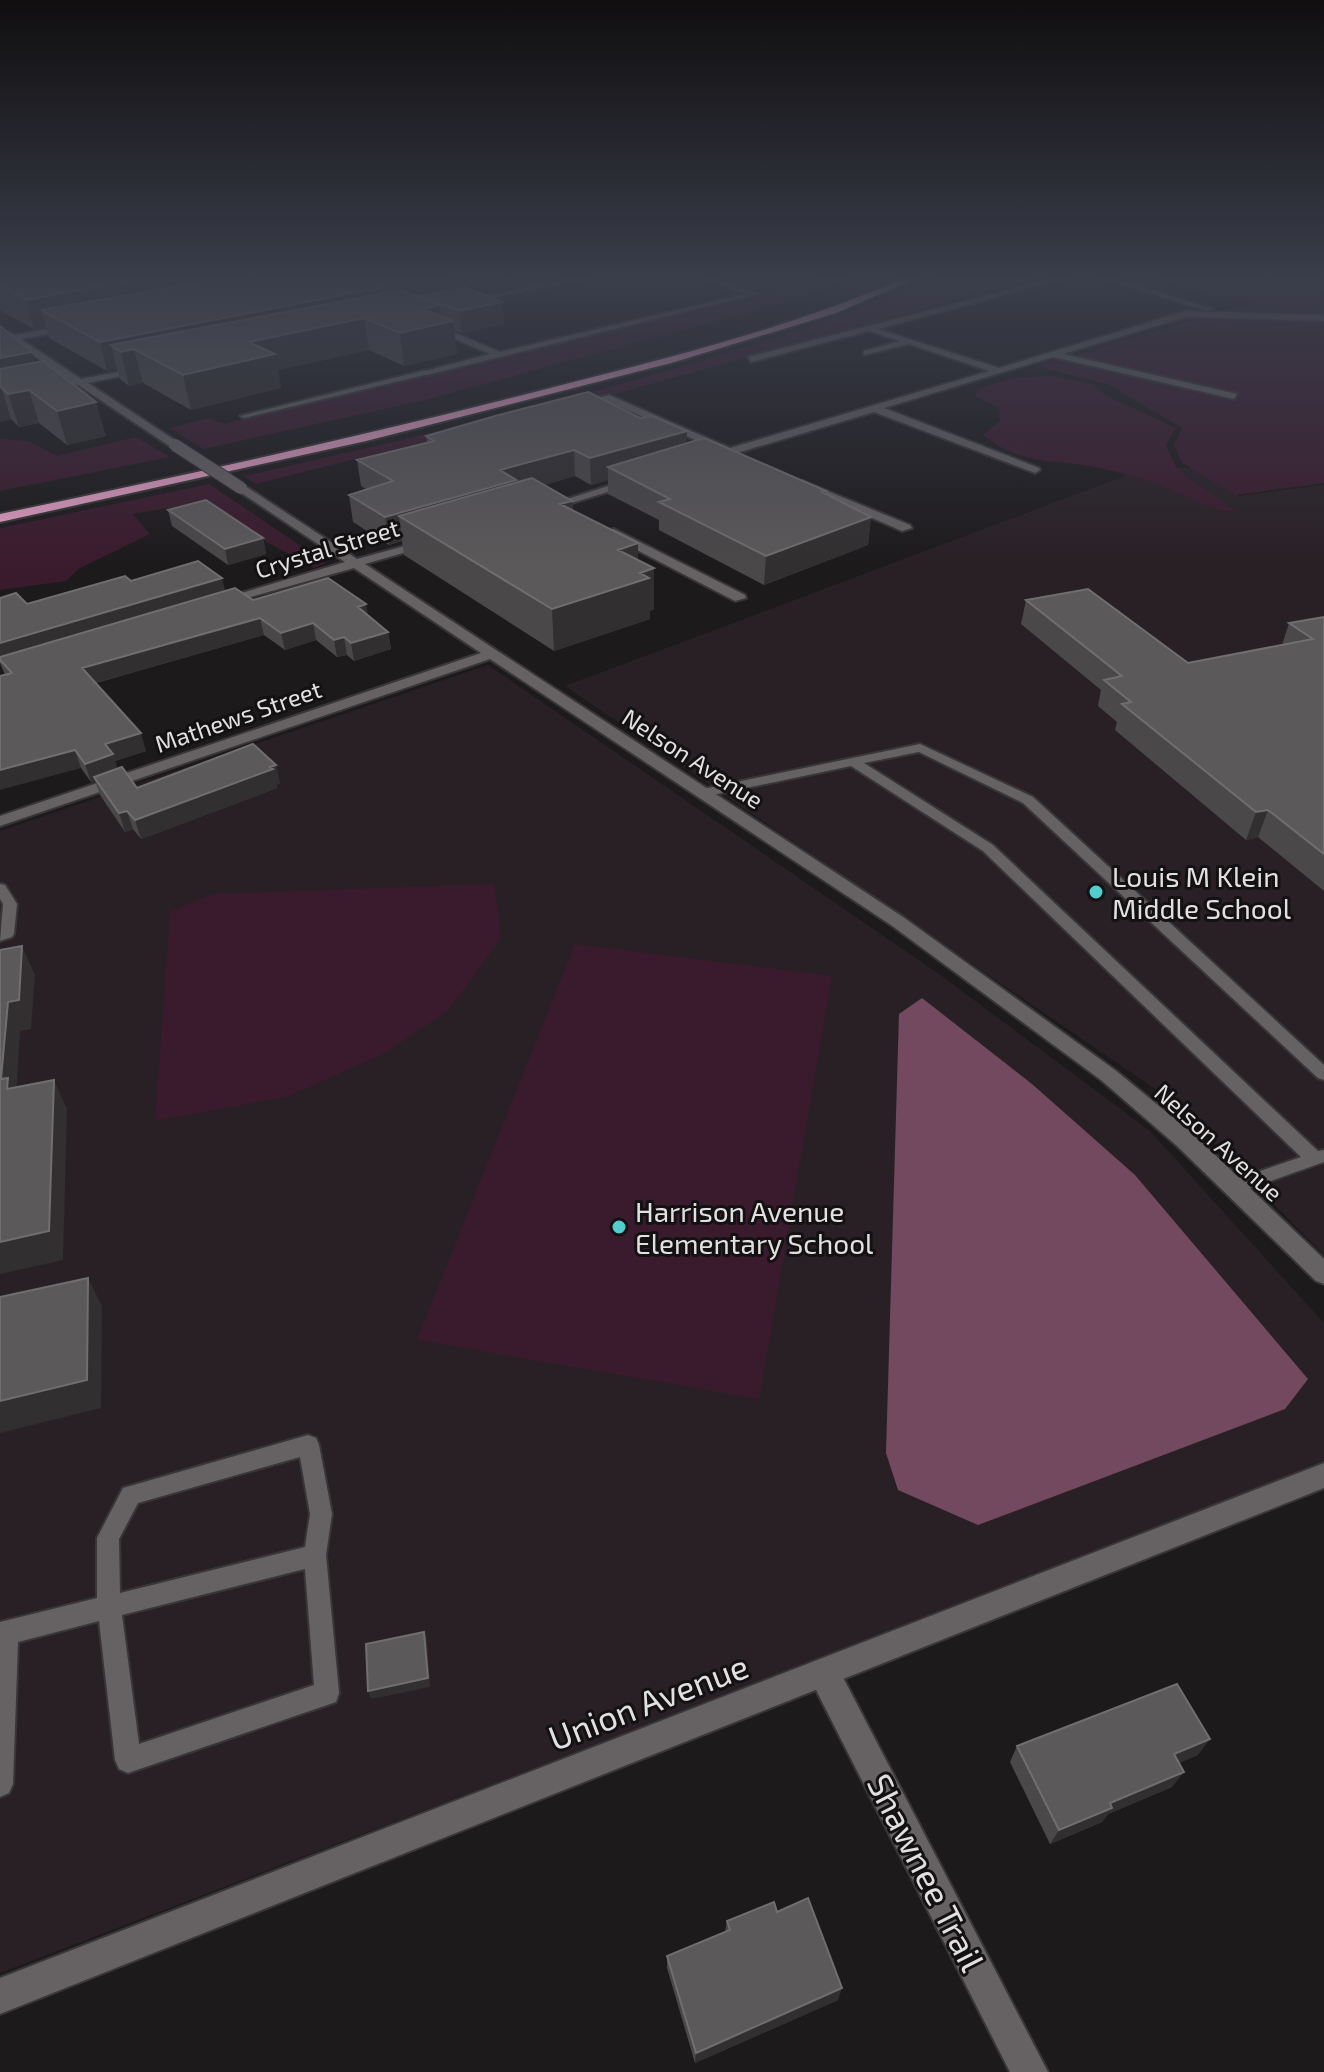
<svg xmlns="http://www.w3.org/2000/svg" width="1324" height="2072" viewBox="0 0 1324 2072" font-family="'Exo 2',sans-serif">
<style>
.built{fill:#292025}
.green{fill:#3a1b2d}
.water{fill:#72495f}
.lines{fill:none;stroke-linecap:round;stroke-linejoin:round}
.service-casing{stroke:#383637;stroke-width:4}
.minor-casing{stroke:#383637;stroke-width:4}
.tertiary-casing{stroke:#383637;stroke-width:4}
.motorway-casing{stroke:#383637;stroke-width:4}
.service{fill:#666264;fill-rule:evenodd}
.minor{fill:#666264;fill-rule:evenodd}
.tertiary{fill:#666264;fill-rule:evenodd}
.motorway{fill:#e49fc4;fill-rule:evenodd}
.minor-bridge-casing{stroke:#383637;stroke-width:14;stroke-linecap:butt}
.minor-bridge{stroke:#666264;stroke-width:12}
.wall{fill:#4b4849}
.shaded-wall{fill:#322f30}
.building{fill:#5c595a;stroke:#716e6f;stroke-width:2}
.poi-dot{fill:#52cdce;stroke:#141113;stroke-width:3}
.labels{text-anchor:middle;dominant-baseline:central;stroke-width:6;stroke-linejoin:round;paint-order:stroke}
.far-street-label{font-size:24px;fill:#e2e0e1;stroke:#141113}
.poi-label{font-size:28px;fill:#e2e0e1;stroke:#141113;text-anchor:start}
.near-street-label{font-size:34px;fill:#e2e0e1;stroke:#141113}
</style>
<rect width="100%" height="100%" fill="#1d1a1c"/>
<!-- built -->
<path class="built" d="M1149 467 1190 468 1240 496 1324 485V1255L1170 1099 565 686Z
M488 665 939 974 1150 1131 1324 1323V1465L0 1973V831Z"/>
<!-- green -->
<path class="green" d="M818 278H848L791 301 425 400 203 449 170 428 209 418 224 424 799 286Z
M934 278H1034L611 395 256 484 244 476C476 423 714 370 934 278Z
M1157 278H1324V483L1235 495 1182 463 1174 445 1182 428 1110 385 1035 366 1253 303 1218 299Z
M1050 376 1093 384 1105 395 1176 428 1166 445 1177 469 1236 512C1202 510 1180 491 1149 481 1128 475 1104 468 1082 465 1042 460 1017 462 983 435L1000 421 999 408 975 396 980 388 1013 378Z
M136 437 170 457 0 491V439L28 441 57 456Z
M209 484 326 563 314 568 197 503 133 514 150 534 80 568 66 581 0 590V528Z
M494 884 501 938 448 1011 383 1054 286 1097 155 1121 170 912 212 894Z
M575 944 832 976 759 1399 417 1340Z"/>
<!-- water -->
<path class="water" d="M922 998 1032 1084 1135 1175 1308 1379 1285 1409 978 1525 898 1490 886 1453 899 1014Z"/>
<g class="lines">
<defs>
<path id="service" d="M426 370 429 374 244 418 240 416Z
M920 744 1033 797 1324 1065V1080L1318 1078 1023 803 919 752 864 763 993 845 1318 1151 1324 1150V1162L1234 1194 1228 1192 1225 1187 1228 1182 1301 1157 983 851 851 766 703 797 697 793 703 789Z
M0 884 5 885 17 904 14 934 12 937 0 941 3 904 0 899Z
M308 1435 316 1438 319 1445 332 1514 326 1555 339 1693 336 1702 128 1773 119 1769 115 1760 99 1621 18 1642 13 1784 9 1793 0 1797V1622L97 1598V1538L123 1488ZM300 1457 310 1514 305 1547 120 1593 119 1539 138 1503ZM305 1569 314 1685 139 1744 122 1615Z"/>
<path id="minor" d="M575 278H589L463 304 459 302Z
M703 278H714L758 294 426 375 421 372 490 354 427 327 430 322 500 352 746 294Z
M1055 278H1067L878 329 999 368 1186 311 1324 315V321L1186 317 1063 354 1237 394 1234 399 1053 357 884 408 1039 468 1040 470 1035 473 874 412 710 461 706 460V456L720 451 605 400 575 408 570 405 609 395 730 448 989 371 909 344 864 355V351L900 341 869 331 751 362 748 357Z
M1101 278H1112L1213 309 1206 311Z
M72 324 75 329 21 339 81 379 145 367V371L88 383 179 443V447H171L78 385 0 401V395L71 381 12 341 0 344V338L10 333 15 335Z
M633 478 639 481 637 483 549 510 539 508Z
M803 481 910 525 912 528 902 531 799 486V482Z
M237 486H245L357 559 434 538V544L365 564 903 917 1115 1070 1192 1133 1324 1259V1284L1316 1281 1176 1145 1101 1080 891 925 490 659 0 826V816L481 653 354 568 218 606V600L345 562 237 490Z
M614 529 745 595 746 598 735 601 610 536V530Z
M824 1658 835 1662 1048 2072H1010L813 1684 809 1673 813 1662Z"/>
<path id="tertiary" d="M1324 1463V1488L0 2014V1978Z"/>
<path id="motorway" d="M905 278H917L836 313 671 363 366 441 0 522V514C185 475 370 435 554 387 673 357 792 327 905 278Z"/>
</defs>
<!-- service casing -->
<use href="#service" class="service-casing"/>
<!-- minor casing -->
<use href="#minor" class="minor-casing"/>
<!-- tertiary casing -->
<use href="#tertiary" class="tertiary-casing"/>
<!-- motorway casing -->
<use href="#motorway" class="motorway-casing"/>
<!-- service -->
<use href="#service" class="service"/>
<!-- minor -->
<use href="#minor" class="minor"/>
<!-- tertiary -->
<use href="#tertiary" class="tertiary"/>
<!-- motorway -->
<use href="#motorway" class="motorway"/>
<defs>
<path id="minor-bridge" d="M175 445 241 488"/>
</defs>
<!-- minor-bridge casing -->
<use href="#minor-bridge" class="minor-bridge-casing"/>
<!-- minor-bridge -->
<use href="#minor-bridge" class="minor-bridge"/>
</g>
<!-- wall -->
<path class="wall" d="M0 278H448L449 290 502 302 504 324 462 333 454 330 457 354 404 366 369 350 278 370 281 388 191 410 143 383 129 386 120 379 117 369 107 371 49 338 46 327 34 329 0 310Z
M0 326 35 363 106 436 67 445 39 423 19 427 11 419 0 422Z
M426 436 686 444 826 491V495L871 517 868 545 764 585 659 530V520L608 494V480L591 485 575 476 544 485 572 501 573 511 638 543V560L654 568V609L650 611V619L554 651 404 555 402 541 389 545 353 522 349 495 366 489 361 486 357 460 427 442Z
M168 510 263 538 266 554 228 565 172 526Z
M131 581 225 591 253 600 368 616 388 632 391 649 354 661 347 655 337 657 316 640 285 650 264 635 96 683 146 751 115 761 117 769 137 788 280 783 276 785 277 788 141 839 133 829 125 832 100 795 95 781 91 782 81 768 5 675 0 663V598L27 604Z
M1026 600 1188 663 1282 645 1289 623 1324 617V891L1258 837 1246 840 1115 730 1117 722 1098 706 1101 690 1021 624Z
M1017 1746 1198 1755 1178 1763 1172 1787 1108 1814 1102 1822 1050 1844 1010 1762Z
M777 1912 838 2000 695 2063 667 1968V1956L725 1932 727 1921Z"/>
<!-- shaded-wall -->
<path class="shaded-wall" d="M147 278H301L41 310 46 327 34 329 26 300Z
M418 278H448L450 301 422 296 423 306 406 309 403 280Z
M384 287 387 313 364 318 369 350 278 370 281 388 191 410 183 375 134 349 143 383 129 386 121 352 111 345 117 369 107 371 100 342Z
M502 302 504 324 462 333 460 311Z
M440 305 441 324 453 321 457 354 404 366 400 333 422 309Z
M32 352 41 384 1 386 11 419 0 422V358Z
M29 390 39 423 19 427 8 394Z
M96 402 106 436 67 445 57 411Z
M687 431 686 457 608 467V480L591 485 590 458Z
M574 450 575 476 517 493 399 516 402 541 389 545 385 517 500 470Z
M572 501 574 539 560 504Z
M871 517 868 545 764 585 766 556Z
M263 538 266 554 228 565 225 549Z
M638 543V582L640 573 654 568V609L650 611V619L554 651 552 609 618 550Z
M222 578 226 594 0 660V643Z
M366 604 369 621 358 607Z
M260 618 264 635 88 685 82 668Z
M313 623 316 640 285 650 281 633Z
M388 632 391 649 354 661 351 643Z
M344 637 347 655 337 657 334 640Z
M141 733 146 751 115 761 119 773 94 777 95 781 91 782 85 764 105 744Z
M75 750 81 768 0 790V770Z
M276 765 280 783 276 785 277 788 141 839 135 820Z
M1268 810 1258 837 1246 840 1256 812Z
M127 811 133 829 125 832 119 813Z
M22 946 35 975 31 1029 20 1031 16 1095 21 1118 1 1079 8 1002Z
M54 1080 67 1109 63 1260 0 1274V1242Z
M88 1278 102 1306 101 1408 0 1433V1401Z
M424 1632 427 1640 430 1687 371 1699 368 1691Z
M1210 1739 1198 1755 1163 1770 1174 1754Z
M1184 1772 1172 1787 1108 1814 1102 1822 1050 1844 1059 1830 1110 1803Z
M842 1988 838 2000 695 2063 696 2053Z"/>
<!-- building -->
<path class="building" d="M0 278H147L26 300 0 286Z
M224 278H361L384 287 100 342 41 310Z
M396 278H418L403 280Z
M465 287 502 302 460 311 422 296Z
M401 290 440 305 422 309 453 321 400 333 364 318 249 342 275 354 183 375 134 349 121 352 111 345Z
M0 326 32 352 0 358Z
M43 361 96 402 57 411 29 390 8 394 0 386V369Z
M588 392 640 418 652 416 687 431 590 458 574 450 500 470 516 480 385 517 349 495 393 481 357 460 434 441 426 436 495 416Z
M704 438 826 491 822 492 871 517 766 556 659 502 670 499 608 467Z
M532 478 572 501 560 504 638 543 618 550 654 568 640 573 649 578 552 609 399 516Z
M206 500 263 538 225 549 168 510Z
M198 561 222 578 0 643V598L16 593 27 604 125 576 131 581Z
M328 578 366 604 358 607 388 632 351 643 344 637 334 640 313 623 281 633 260 618 82 668 141 733 105 744 113 754 85 764 75 750 0 770V676L12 673 0 660V657L235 588 253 600Z
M1088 589 1188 663 1313 639 1289 623 1324 617V854L1268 810 1256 812 1122 704 1131 702 1104 680 1122 676 1026 600Z
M253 744 276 765 270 767 273 769 135 820 127 811 119 813 94 777 122 767 137 788Z
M22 946 19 1000 8 1002 1 1079 8 1078 7 1089 54 1080 49 1231 0 1242V950Z
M88 1278 87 1380 0 1401V1297Z
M424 1632 428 1678 368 1691 366 1644Z
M1177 1684 1210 1739 1174 1754 1184 1772 1110 1803 1112 1808 1059 1830 1017 1746Z
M808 1898 842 1988 696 2053 667 1956 730 1930 727 1921 774 1902 777 1912Z"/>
<!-- sky -->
<linearGradient id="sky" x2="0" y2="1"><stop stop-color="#100e0f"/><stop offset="0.49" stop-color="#3a3e4b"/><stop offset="1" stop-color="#3a3e4b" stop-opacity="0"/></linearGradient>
<rect width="1324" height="568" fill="url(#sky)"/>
<!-- markers -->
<g class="poi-dot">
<circle cx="1096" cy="892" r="8"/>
<circle cx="619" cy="1227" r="8"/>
</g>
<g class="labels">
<!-- far-street labels -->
<g class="far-street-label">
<text transform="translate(327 548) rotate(-17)">Crystal Street</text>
<text transform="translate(238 716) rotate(-19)">Mathews Street</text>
<text transform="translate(693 758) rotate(33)">Nelson Avenue</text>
<text transform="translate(1219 1142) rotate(42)">Nelson Avenue</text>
</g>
<!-- poi labels -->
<g class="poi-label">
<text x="1112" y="876">Louis M Klein<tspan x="1112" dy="32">Middle School</tspan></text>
<text x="635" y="1211">Harrison Avenue<tspan x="635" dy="32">Elementary School</tspan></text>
</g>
<!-- near-street labels -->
<g class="near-street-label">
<text transform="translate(648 1701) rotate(-21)">Union Avenue</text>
<text transform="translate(927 1872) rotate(63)">Shawnee Trail</text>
</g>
</g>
</svg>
